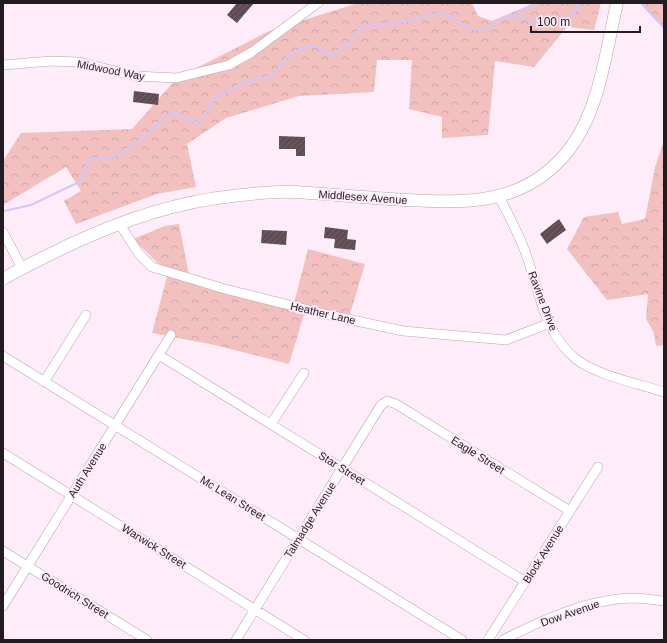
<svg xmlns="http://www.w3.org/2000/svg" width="667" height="643" viewBox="0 0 667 643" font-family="Helvetica,sans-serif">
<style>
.forest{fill:url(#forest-crowns)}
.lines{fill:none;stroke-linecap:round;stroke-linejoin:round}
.stream{stroke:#d1c7fd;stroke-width:2}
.building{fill:url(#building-hatch)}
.street-casing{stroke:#b6a5b1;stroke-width:10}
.secondary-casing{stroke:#b6a5b1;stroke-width:13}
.street{stroke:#fff;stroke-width:9}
.secondary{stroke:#fff;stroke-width:12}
.labels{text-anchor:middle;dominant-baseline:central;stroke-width:4;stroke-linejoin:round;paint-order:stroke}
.street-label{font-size:11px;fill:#221c21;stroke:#ffecf9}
</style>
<defs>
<pattern id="forest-crowns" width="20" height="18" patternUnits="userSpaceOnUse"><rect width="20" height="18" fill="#f3c0c0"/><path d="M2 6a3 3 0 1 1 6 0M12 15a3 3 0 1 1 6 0" fill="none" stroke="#d0a4a5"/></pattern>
<pattern id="building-hatch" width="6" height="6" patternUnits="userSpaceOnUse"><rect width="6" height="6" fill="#5f4c52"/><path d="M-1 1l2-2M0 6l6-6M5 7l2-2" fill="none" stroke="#726267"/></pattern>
</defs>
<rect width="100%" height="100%" fill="#ffecf9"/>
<!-- forest -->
<path class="forest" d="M358 3H472L478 16 492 21 534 3H601L594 30 567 27 534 67 495 61 488 135 442 138V117L409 109 412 60H377L374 92 299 96 226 118 187 144 196 187 157 194 76 224 64 201 81 191 66 167 3 205V161L21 133 132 129 177 78 269 31Z
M641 3H664V28Z
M664 141V345L656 346 654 333 646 319 648 294 607 300 567 249 584 217 618 212 622 224 645 219 655 167Z
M179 224 190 280 293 307 308 249 365 264 347 324 305 311 289 364 215 345 152 333 168 273 133 239 165 226Z"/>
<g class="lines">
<!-- stream -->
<path class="stream" d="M641 3 664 28
M514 15 536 3
M4 211 31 205 81 181 90 158 108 159 128 149 153 129 165 116 176 113 186 119 196 122 203 119 214 99 242 83 273 75 288 56 299 50 310 46H316L327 54H333L348 44 363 26 406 21 443 12C453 18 468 31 481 30 494 28 503 13 517 16 522 17 526 21 531 22 550 28 572 20 581 3"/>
</g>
<!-- building -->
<path class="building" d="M237 3H254L237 23 227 15Z
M134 91 159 94 158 105 133 102Z
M279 136 305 137V156H296V149H279Z
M559 219 566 230 547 244 540 234Z
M325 227 348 230 347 239 356 240 355 250 334 248 335 239 324 238Z
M262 230 287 231 286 245 261 243Z"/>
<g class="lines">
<defs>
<path id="street" d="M3 65 51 61 79 62 136 76 176 78 229 65 252 52 318 3
M499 196C508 215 519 234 526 254 539 289 544 334 576 359 596 375 639 384 664 392
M119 223 139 254 152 267 225 289 329 315 403 331 506 340 550 323
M3 232 22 268
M159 355 526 582
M3 356 462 640
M44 382 86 315
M271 424 304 373
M3 453 304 640
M3 551 147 640
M3 606 171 335
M236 640 381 405 387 401 396 404 570 511
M488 640 598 467
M503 640C542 620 588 599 633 598 643 598 654 600 664 601"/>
<path id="secondary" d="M3 279C23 267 45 257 67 246 120 221 174 202 233 196 252 194 274 191 293 192 331 194 369 198 407 200 465 203 519 205 562 158 599 118 605 55 617 3"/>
</defs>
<!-- street casing -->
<use href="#street" class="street-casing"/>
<!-- secondary casing -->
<use href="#secondary" class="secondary-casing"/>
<!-- street -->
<use href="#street" class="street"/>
<!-- secondary -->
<use href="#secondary" class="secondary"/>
</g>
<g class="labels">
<!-- street labels -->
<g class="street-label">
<text transform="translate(111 70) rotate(11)">Midwood Way</text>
<text transform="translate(363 197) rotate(4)">Middlesex Avenue</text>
<text transform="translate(543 301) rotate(69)">Ravine Drive</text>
<text transform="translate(323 313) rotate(13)">Heather Lane</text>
<text transform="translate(478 455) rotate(32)">Eagle Street</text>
<text transform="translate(342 468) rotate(32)">Star Street</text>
<text transform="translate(87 470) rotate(-58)">Auth Avenue</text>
<text transform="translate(233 498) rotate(32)">Mc Lean Street</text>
<text transform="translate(310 520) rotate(-58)">Talmadge Avenue</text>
<text transform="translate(154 546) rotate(32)">Warwick Street</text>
<text transform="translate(543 554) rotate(-58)">Block Avenue</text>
<text transform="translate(75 595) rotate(32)">Goodrich Street</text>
<text transform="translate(570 613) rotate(-19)">Dow Avenue</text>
</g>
</g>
<!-- border -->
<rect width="667" height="643" fill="none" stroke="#221c21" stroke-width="8"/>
<!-- scale -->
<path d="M531 26v6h109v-6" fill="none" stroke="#221c21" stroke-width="2"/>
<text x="537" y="26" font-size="12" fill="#221c21" stroke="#ffecf9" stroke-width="3" paint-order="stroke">100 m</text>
</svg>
